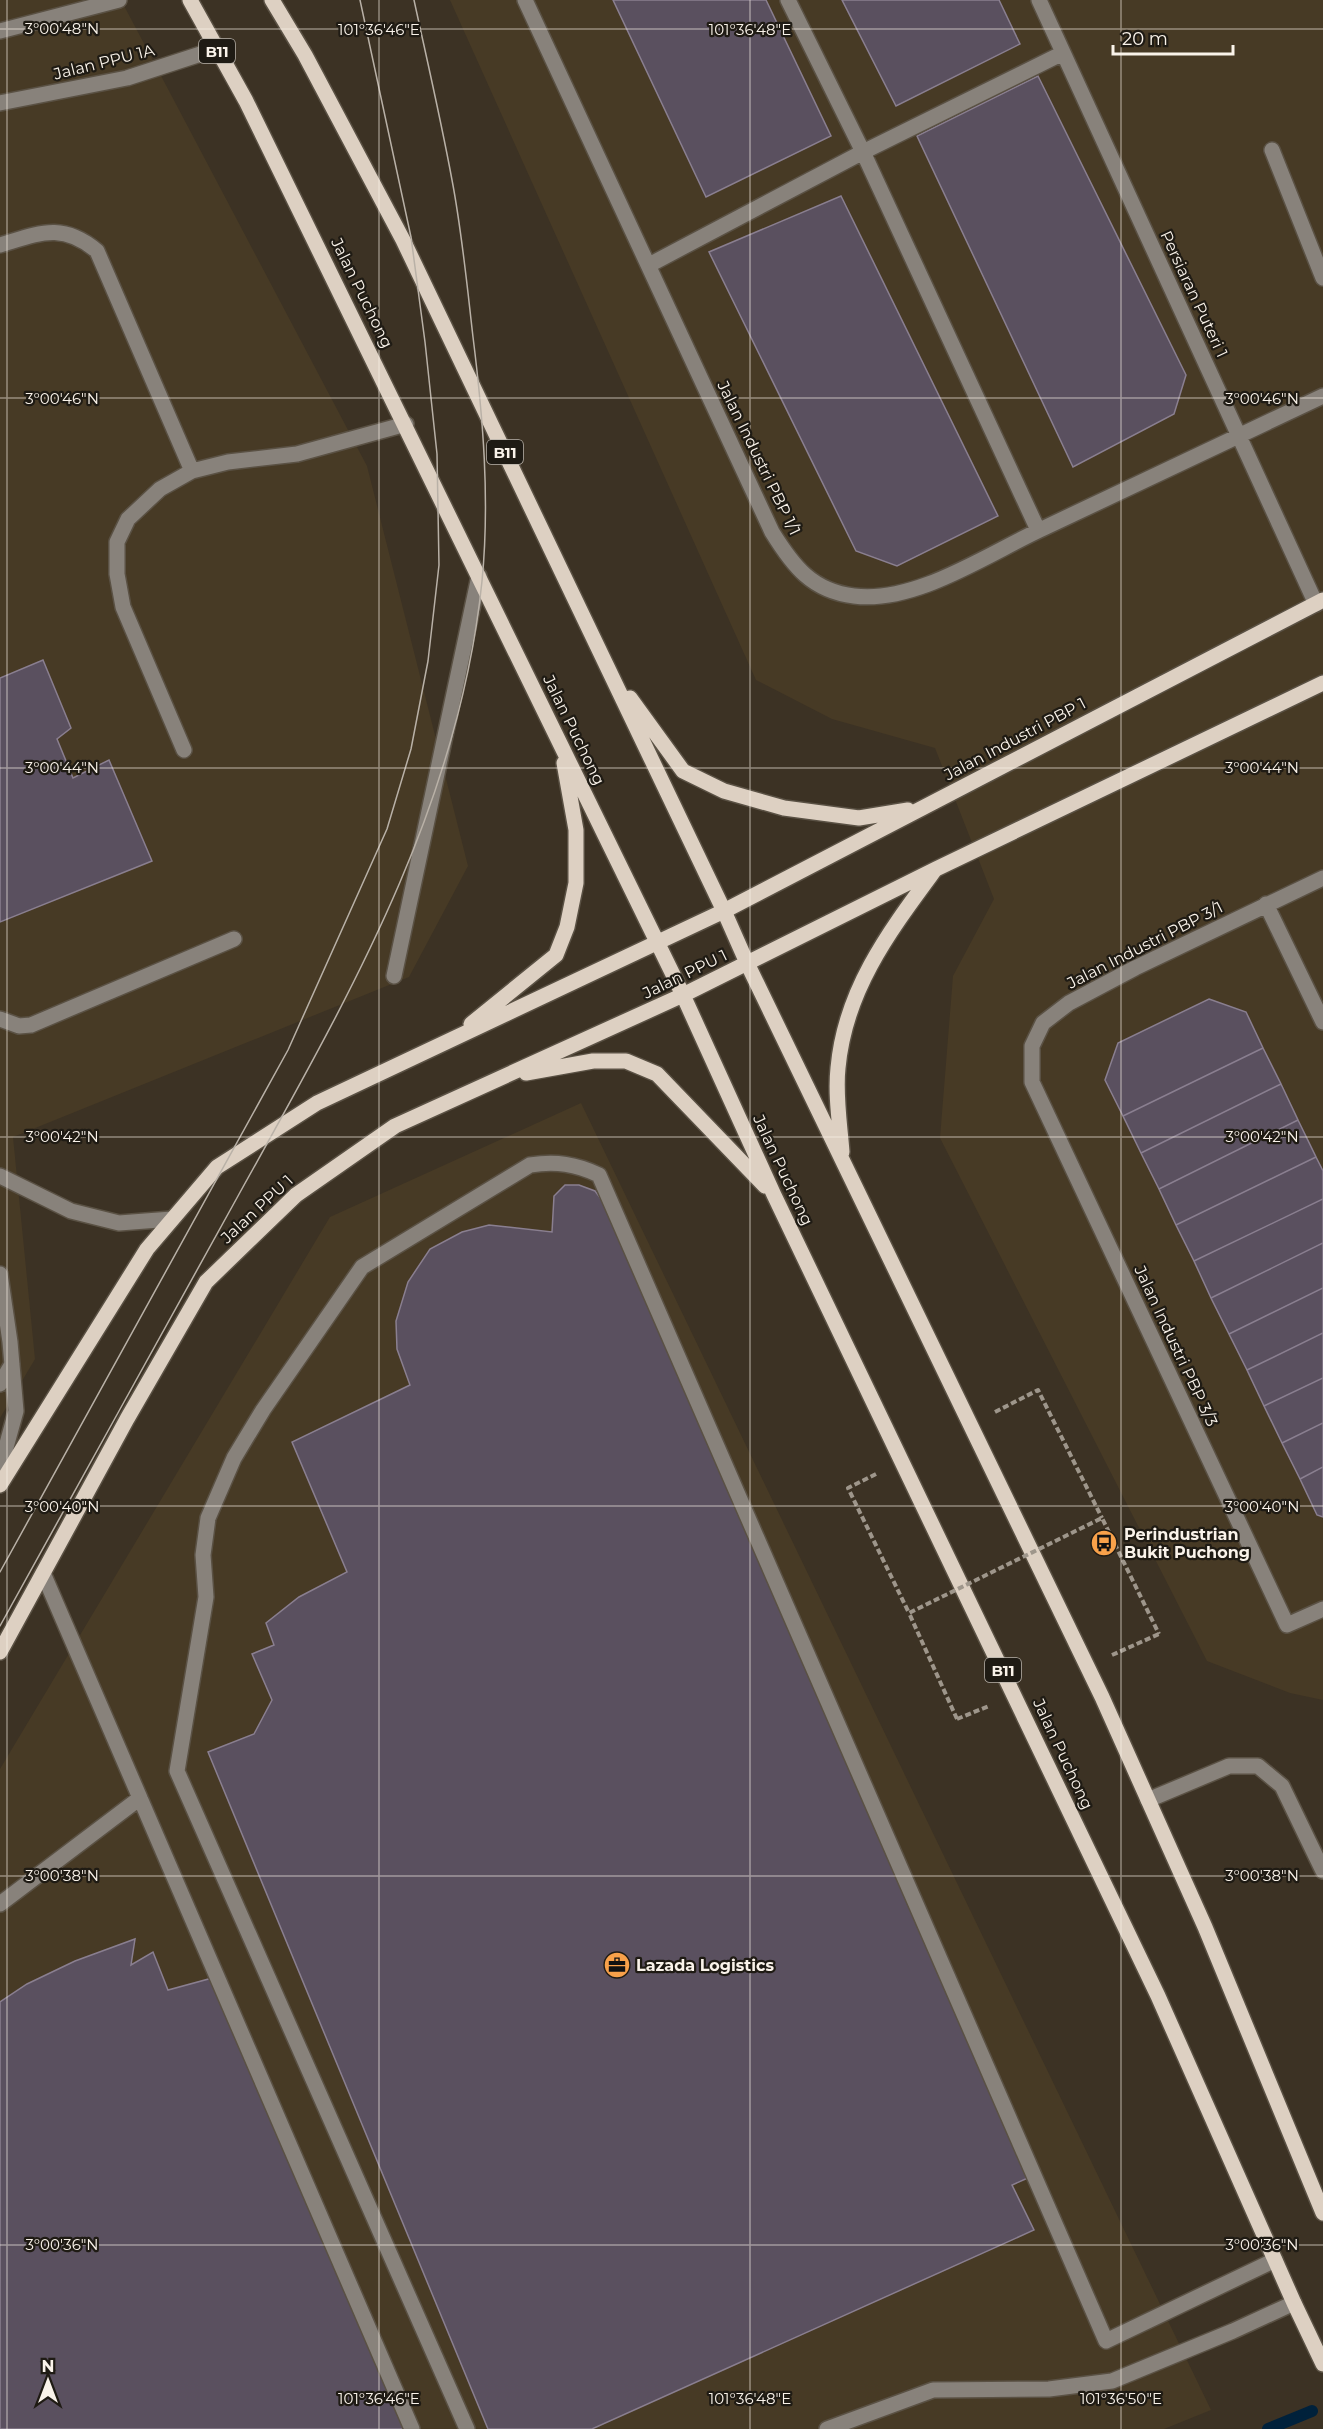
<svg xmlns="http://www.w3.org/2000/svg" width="1323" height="2429" viewBox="0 0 1323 2429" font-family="Montserrat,sans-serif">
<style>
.built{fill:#473a25}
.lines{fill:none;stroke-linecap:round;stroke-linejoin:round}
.stream{stroke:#00213b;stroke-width:12}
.building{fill:#5a505f;stroke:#8a7f90;stroke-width:1.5}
.minor-casing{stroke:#5a5144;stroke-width:18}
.major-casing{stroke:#5a5144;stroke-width:18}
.path{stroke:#9e968b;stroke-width:4;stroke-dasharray:6 3;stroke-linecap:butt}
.minor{stroke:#88827b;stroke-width:15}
.major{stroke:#ddd0c2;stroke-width:15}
.tram{stroke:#b9b1a7;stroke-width:1.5}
.path-bridge{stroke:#9e968b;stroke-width:4;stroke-dasharray:6 3;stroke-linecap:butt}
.ticks{fill:none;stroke:#faf3ea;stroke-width:1.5;stroke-opacity:0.45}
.labels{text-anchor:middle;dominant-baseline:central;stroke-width:4.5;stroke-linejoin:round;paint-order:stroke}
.shield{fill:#1f1b14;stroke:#b8b2aa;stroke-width:1.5}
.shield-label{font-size:15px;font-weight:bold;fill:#faf3ea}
.street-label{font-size:16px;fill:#faf3ea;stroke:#1f1b14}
.poi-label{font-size:16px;font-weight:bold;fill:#faf3ea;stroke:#1f1b14;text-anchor:start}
.ticks-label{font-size:15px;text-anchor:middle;fill:#faf3ea;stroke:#1f1b14;stroke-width:4.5;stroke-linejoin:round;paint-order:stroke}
</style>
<rect width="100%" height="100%" fill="#3c3224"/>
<!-- built -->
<path class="built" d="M0 0H121L367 466 468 866 409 977 13 1137 35 1359 0 1418Z
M450 0H1323V1700L1290 1693 1207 1661 940 1138 953 976 994 899 935 748 832 719 756 680Z
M581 1103 1211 2410 1164 2429H0V1769L330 1217Z"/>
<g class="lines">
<!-- stream -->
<path class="stream" d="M1268 2429 1312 2411"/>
</g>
<!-- building -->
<path class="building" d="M613 0H766L831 136 706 197Z
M842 0H999L1020 44 896 106Z
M1038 76 1186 375 1174 414 1073 467 917 136Z
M841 196 998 516 897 566 856 551 709 252Z
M43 660 71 728 57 739 73 778 109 760 152 861 0 922V678Z
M1209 999 1246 1012 1263 1048 1123 1116 1105 1080 1118 1043Z
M1263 1048 1281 1084 1141 1153 1123 1116Z
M1281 1084 1298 1120 1159 1189 1141 1153Z
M1298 1120 1316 1157 1176 1225 1159 1189Z
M1316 1157 1323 1171V1199L1194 1261 1176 1225Z
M565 1185H579L595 1191 611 1212 1030 2177 1012 2185 1034 2230 592 2429H488L208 1752 254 1734 272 1700 252 1654 274 1645 266 1623 299 1597 347 1572 292 1442 410 1385 397 1349 396 1321 408 1282 430 1249 462 1232 489 1225 552 1232 554 1196Z
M1323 1199V1243L1211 1298 1194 1261Z
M1323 1243V1288L1229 1334 1211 1298Z
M1323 1288V1333L1247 1370 1229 1334Z
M1323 1333V1378L1264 1406 1247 1370Z
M1323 1378V1423L1282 1443 1264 1406Z
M1323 1423V1467L1300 1479 1282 1443Z
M1323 1467V1517L1317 1515 1300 1479Z
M135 1939 131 1965 153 1952 168 1990 216 1977 404 2429H0V2002L27 1984 75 1961Z"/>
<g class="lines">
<defs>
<path id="minor" d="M525 0 772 532C793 566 812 591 854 596 916 604 989 553 1044 528 1137 484 1230 440 1323 396
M788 0 863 152 1038 530
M1039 0 1316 604
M0 31 119 0
M0 103 127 78 216 49
M1272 150 1323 278
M0 245C40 233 62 222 97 251L192 471
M649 265 863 152 1063 53
M184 750 123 607 117 574V542L128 519 160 489 192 471 228 462 297 454 406 424
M1323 878 1135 968 1069 1003 1043 1023 1032 1046V1082L1287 1625 1323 1609
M1266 904 1323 1022
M394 976 479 576
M0 1019 19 1026 31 1025 234 939
M0 1176 71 1211 119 1223 172 1219
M0 1274 10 1342 16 1411 0 1469
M0 1384 12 1364
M43 1573 412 2429
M1148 1800 1229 1766H1258L1282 1786 1323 1871
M0 1904 140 1798
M467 2429 177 1771 206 1597 203 1555 208 1518 234 1458 263 1410 362 1267 530 1165C556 1161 576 1164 599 1175L1106 2341 1275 2260
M827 2429 933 2390 1049 2389 1112 2381 1233 2331 1294 2303"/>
<path id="major" d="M190 0 246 101 683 995 774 1195 1158 1996 1294 2303 1323 2364
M272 0 305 55 403 240 724 911 747 963 1102 1697 1205 1927 1323 2213
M630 698 683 771 724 791 784 808 859 818 908 810
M471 1024 556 955 567 927 576 883V830L564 763
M526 1073 593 1061H626L657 1074 765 1186
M842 1152C840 1125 835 1095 838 1068 845 990 889 932 934 871
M0 1485 147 1249 217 1167 317 1103 724 911 1323 600
M0 1652 127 1419 206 1282 296 1195 395 1126 683 995 936 869 1323 683"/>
</defs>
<!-- minor casing -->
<use href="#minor" class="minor-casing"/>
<!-- major casing -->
<use href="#major" class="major-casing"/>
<!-- path -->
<path class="path" d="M995 1412 1038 1390 1102 1518
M876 1474 848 1488 909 1613
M1112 1655 1159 1634
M957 1719 989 1706"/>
<!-- minor -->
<use href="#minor" class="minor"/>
<!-- major -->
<use href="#major" class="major"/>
<!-- tram -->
<path class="tram" d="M0 1572 288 1050 387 829 411 749 428 661 439 565 437 454 425 342 411 237 360 0
M0 1626C79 1483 159 1339 238 1196 346 1001 459 809 482 581 490 500 483 417 473 337 467 285 462 232 452 180 441 120 427 60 414 0"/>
<!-- path-bridge -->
<path class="path-bridge" d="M957 1719 909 1613 1102 1518 1159 1634"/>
</g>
<!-- ticks -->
<path class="ticks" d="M7 0V2429M379 0V2429M750 0V2429M1121 0V2429M0 29H1323M0 398H1323M0 768H1323M0 1137H1323M0 1506H1323M0 1876H1323M0 2245H1323"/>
<!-- icons -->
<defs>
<symbol id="bus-disc" viewBox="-11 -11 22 22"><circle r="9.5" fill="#f8a14a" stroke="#1f1b14"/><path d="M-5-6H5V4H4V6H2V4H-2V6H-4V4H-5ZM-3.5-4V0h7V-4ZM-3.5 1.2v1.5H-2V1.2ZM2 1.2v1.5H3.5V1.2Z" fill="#111"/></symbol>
<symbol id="office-disc" viewBox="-11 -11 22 22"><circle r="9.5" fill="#f8a14a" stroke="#1f1b14"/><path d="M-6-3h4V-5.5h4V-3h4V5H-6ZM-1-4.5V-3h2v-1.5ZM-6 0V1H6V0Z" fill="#111"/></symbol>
</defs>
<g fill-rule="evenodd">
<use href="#bus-disc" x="1089" y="1528" width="30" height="30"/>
<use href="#office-disc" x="602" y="1950" width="30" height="30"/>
</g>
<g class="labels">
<!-- shield labels -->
<g class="shield">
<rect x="199" y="39" width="36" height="24" rx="4.5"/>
<rect x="487" y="440" width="36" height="24" rx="4.5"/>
<rect x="985" y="1658" width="36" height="24" rx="4.5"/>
</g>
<g class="shield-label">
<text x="217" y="51">B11</text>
<text x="505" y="452">B11</text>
<text x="1003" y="1670">B11</text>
</g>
<!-- street labels -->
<g class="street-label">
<text transform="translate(104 62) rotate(-14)">Jalan PPU 1A</text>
<text transform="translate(362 293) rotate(64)">Jalan Puchong</text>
<text transform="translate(1194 294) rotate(65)">Persiaran Puteri 1</text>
<text transform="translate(759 458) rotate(64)">Jalan Industri PBP 1/1</text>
<text transform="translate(574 730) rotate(64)">Jalan Puchong</text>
<text transform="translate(1015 739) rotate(-28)">Jalan Industri PBP 1</text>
<text transform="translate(1145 945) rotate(-27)">Jalan Industri PBP 3/1</text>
<text transform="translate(685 974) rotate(-26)">Jalan PPU 1</text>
<text transform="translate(783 1170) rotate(65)">Jalan Puchong</text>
<text transform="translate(257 1209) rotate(-43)">Jalan PPU 1</text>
<text transform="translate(1176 1346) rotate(65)">Jalan Industri PBP 3/3</text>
<text transform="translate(1063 1754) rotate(65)">Jalan Puchong</text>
</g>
<!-- poi labels -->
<g class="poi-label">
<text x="1124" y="1534">Perindustrian<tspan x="1124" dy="18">Bukit Puchong</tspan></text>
<text x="636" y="1965">Lazada Logistics</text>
</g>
</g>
<g class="ticks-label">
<text x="62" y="34">3°00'48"N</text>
<text x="379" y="35">101°36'46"E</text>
<text x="750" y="35">101°36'48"E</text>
<text x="62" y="404">3°00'46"N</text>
<text x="1262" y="404">3°00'46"N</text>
<text x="62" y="773">3°00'44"N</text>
<text x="1262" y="773">3°00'44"N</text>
<text x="62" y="1142">3°00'42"N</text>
<text x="1262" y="1142">3°00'42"N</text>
<text x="62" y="1512">3°00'40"N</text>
<text x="1262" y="1512">3°00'40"N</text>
<text x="62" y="1881">3°00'38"N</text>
<text x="1262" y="1881">3°00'38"N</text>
<text x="62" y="2250">3°00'36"N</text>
<text x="1262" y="2250">3°00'36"N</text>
<text x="379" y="2404">101°36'46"E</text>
<text x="750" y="2404">101°36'48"E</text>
<text x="1121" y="2404">101°36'50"E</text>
</g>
<!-- north arrow -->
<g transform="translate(48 2381)" stroke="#1f1b14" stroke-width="4.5" paint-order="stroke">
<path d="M0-4.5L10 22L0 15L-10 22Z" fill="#faf3ea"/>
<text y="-9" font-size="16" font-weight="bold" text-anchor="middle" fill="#faf3ea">N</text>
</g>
<!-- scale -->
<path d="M1113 45v9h120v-9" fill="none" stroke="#faf3ea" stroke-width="3"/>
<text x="1122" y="45" font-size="18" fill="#faf3ea" stroke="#1f1b14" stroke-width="4.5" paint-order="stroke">20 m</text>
</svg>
